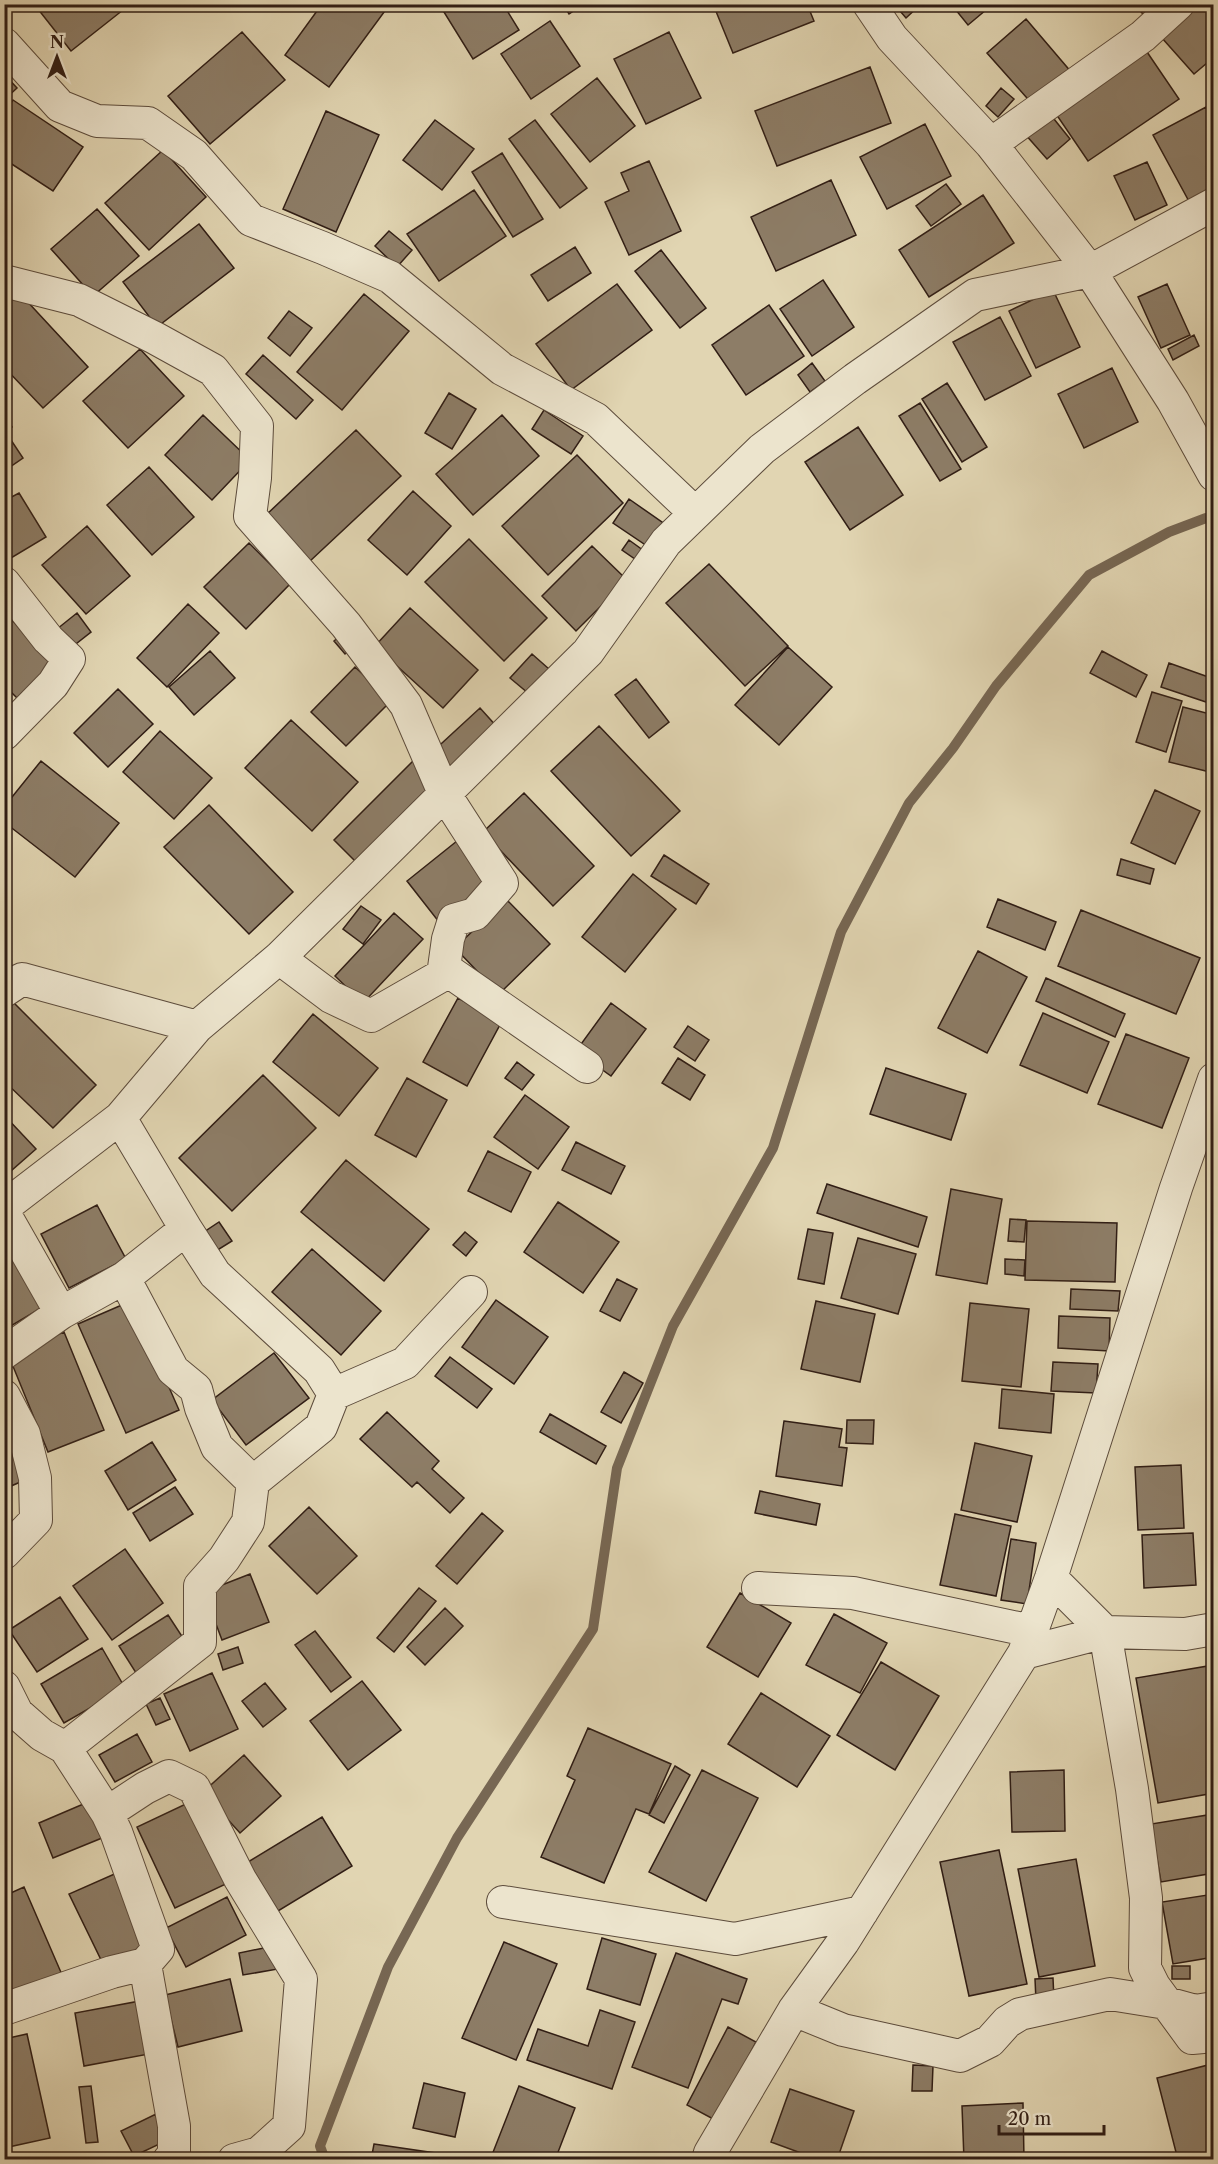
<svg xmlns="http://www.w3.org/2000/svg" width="1218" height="2164" viewBox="0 0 1218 2164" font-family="'Libre Caslon Text',serif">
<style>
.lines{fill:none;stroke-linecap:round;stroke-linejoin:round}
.stream{stroke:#776753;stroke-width:10}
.building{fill:#8d7d67;stroke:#311e15;stroke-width:1.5}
.street-casing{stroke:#5d4c3c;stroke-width:34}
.street{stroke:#ece4cd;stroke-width:32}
</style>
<rect width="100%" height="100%" fill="#e1d5b2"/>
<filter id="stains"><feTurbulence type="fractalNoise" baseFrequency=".00333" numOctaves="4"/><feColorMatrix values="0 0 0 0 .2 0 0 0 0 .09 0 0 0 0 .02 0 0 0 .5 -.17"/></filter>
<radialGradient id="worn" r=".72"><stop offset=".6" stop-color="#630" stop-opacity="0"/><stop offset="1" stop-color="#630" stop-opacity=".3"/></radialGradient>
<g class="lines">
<!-- stream -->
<path class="stream" d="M325 2160 320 2146 388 1967 457 1838 593 1629 617 1468 673 1326 773 1148 841 932 909 803 953 748 996 686 1089 575 1169 532 1206 518"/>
</g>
<!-- building -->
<path class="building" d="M34 4H118L123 10 71 51Z
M322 4H390L329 87 285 55Z
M439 4H503L519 30 473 59Z
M563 4H584L569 14Z
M713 4H807L814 21 733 53Z
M894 4H921L906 18Z
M951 4H993L968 25Z
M1134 4H1168L1150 22Z
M1182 4 1214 5V57L1194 74 1154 29Z
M1026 19 1072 73 1034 106 987 53Z
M550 21 580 66 531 99 501 54Z
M242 32 285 80 210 144 168 96Z
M669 32 701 98 646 124 614 59Z
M1145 49 1179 99 1088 161 1054 111Z
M870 67 891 123 777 166 755 111Z
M4 74 17 88 4 100Z
M597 78 635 126 590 162 551 114Z
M1001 88 1014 99 998 117 986 106Z
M13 100 83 147 53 191 4 159V113Z
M1206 107 1214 122V192L1191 205 1153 135Z
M326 111 379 135 336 232 283 209Z
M1050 114 1070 139 1047 159 1025 134Z
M435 120 474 149 442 190 403 160Z
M535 120 587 188 560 208 509 139Z
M925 124 951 176 887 209 860 157Z
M163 150 206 197 149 250 105 203Z
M502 153 543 219 513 237 472 172Z
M649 161 681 231 629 255 605 202 629 191 621 173Z
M1147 162 1167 205 1135 220 1114 176Z
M831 180 856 235 776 271 751 217Z
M946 184 961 204 931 226 916 206Z
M474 190 506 236 439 281 407 234Z
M983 195 1014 243 929 297 899 250Z
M97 209 139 256 93 296 51 249Z
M199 224 234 268 157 327 123 282Z
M389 231 412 250 397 267 375 246Z
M575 247 591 273 548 301 531 275Z
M661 250 706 308 680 328 635 271Z
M823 280 854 327 812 356 780 309Z
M617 284 652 330 571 390 536 344Z
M1167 284 1190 335 1161 348 1138 297Z
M12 285 88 367 43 408 4 367V292Z
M1053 290 1080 347 1036 368 1009 311Z
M364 294 409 331 342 410 297 372Z
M769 305 804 356 746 395 712 345Z
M289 311 312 328 290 356 268 338Z
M1000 317 1031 376 985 400 953 342Z
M1194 335 1199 346 1173 360 1168 349Z
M140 349 184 396 128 448 83 401Z
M263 355 313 400 296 419 246 374Z
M812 363 825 381 810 392 798 375Z
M1112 368 1138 422 1084 448 1058 394Z
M947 383 987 447 962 462 922 399Z
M449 393 476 409 452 449 425 433Z
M920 403 961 469 940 481 899 416Z
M544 410 583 436 571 454 532 429Z
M4 413 12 427 4 431Z
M203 415 250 460 212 500 165 455Z
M502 415 539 456 473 515 436 474Z
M858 427 903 495 850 530 805 462Z
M356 430 401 476 309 562 265 516Z
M5 431 23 458 4 471V431Z
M577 455 623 503 548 575 502 526Z
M149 467 194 517 152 555 107 505Z
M413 491 451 526 407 575 368 540Z
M19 493 46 537 11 558 4 547V501Z
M629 499 669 527 653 550 613 523Z
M87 526 130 576 86 614 42 565Z
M469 539 547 618 504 661 425 582Z
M629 540 651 556 645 566 622 550Z
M249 543 290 584 246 629 204 587Z
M592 546 627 580 576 631 542 596Z
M709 564 788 646 745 686 666 603Z
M188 604 219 633 167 687 137 658Z
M410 608 478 670 443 708 375 646Z
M77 613 91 632 72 647 57 629Z
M11 619 57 668 20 701 4 685V624Z
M343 633 354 646 345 654 334 641Z
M788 647 832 687 779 745 735 705Z
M210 651 235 678 194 715 169 687Z
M1102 651 1147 675 1136 697 1090 673Z
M532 654 549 669 528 693 510 678Z
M1169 663 1214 679 1206 702 1161 687Z
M355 667 391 701 346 746 311 712Z
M636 679 669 722 649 738 615 695Z
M118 689 153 724 108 767 74 733Z
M1152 692 1182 701 1166 752 1136 742Z
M1183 707 1214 715V773L1169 762Z
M480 708 498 728 447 774 429 755Z
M291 720 358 782 312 831 245 768Z
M599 726 680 811 631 856 551 771Z
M160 731 212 778 174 819 123 772Z
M415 759 439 783 359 865 334 840Z
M41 761 119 823 75 877 4 822V807Z
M1155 790 1200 811 1175 864 1131 843Z
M524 793 594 866 553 906 483 832Z
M209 805 293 892 249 934 164 847Z
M462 837 495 877 439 922 407 881Z
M664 855 709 884 696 904 651 876Z
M1121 859 1154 869 1150 884 1117 875Z
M633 874 676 909 625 972 582 937Z
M506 899 550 944 499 994 455 948Z
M998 899 1056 922 1045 950 987 927Z
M361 906 381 920 363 944 343 929Z
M1081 910 1200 958 1176 1014 1058 966Z
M394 913 423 939 363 1003 335 976Z
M978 951 1027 977 987 1053 938 1028Z
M1046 978 1125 1014 1115 1037 1036 1001Z
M458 998 502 1021 467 1086 423 1062Z
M13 1002 96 1085 53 1128 4 1081V1011Z
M611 1003 646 1029 611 1076 576 1051Z
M1043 1013 1109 1042 1087 1093 1020 1065Z
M313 1014 378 1068 339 1116 273 1062Z
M688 1026 709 1040 695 1061 674 1047Z
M1126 1034 1189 1058 1162 1128 1098 1104Z
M678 1058 705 1075 690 1100 662 1083Z
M517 1062 534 1075 522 1090 505 1078Z
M886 1068 966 1094 951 1140 870 1114Z
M263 1075 316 1128 232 1211 179 1158Z
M407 1078 447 1100 416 1157 375 1135Z
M525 1095 569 1127 538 1169 494 1137Z
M4 1115 36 1149 4 1177Z
M576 1142 625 1166 611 1194 562 1170Z
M488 1151 531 1172 511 1212 468 1191Z
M346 1160 429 1229 384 1281 301 1212Z
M827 1184 927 1217 918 1247 817 1213Z
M951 1189 1002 1199 987 1284 936 1275Z
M558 1202 619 1242 583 1293 524 1252Z
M97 1205 126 1259 69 1288 41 1234Z
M1010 1219 1026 1220 1024 1242 1008 1241Z
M1027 1221 1117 1223 1115 1282 1025 1280Z
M219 1222 232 1241 216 1251 204 1232Z
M808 1229 833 1233 824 1284 798 1279Z
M465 1232 477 1242 466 1256 453 1245Z
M858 1238 916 1254 898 1314 841 1298Z
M312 1249 381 1311 341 1355 272 1292Z
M13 1256 43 1307 4 1330V1261Z
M1005 1259 1025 1260 1024 1276 1005 1274Z
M617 1279 637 1289 620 1321 600 1311Z
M1071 1289 1120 1291 1118 1311 1070 1309Z
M496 1300 548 1337 514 1384 462 1347Z
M131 1301 179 1410 126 1433 78 1324Z
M816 1301 875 1314 860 1382 801 1369Z
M970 1303 1029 1309 1021 1387 962 1381Z
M1059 1316 1110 1318 1109 1351 1058 1348Z
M64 1332 104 1430 48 1452 8 1354Z
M274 1353 309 1398 246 1445 212 1400Z
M450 1357 492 1389 477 1408 435 1376Z
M1053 1362 1098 1364 1096 1393 1051 1391Z
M624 1372 643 1383 621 1423 601 1412Z
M1002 1389 1054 1394 1051 1433 999 1428Z
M387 1412 439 1461 432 1469 464 1498 450 1513 417 1482 412 1487 360 1439Z
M550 1414 606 1446 596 1464 540 1432Z
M847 1420H874L873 1444 846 1443Z
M784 1421 842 1429 839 1447 847 1448 842 1486 776 1476Z
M4 1436 25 1480 4 1489Z
M152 1442 176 1480 128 1510 105 1471Z
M975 1443 1032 1456 1017 1522 961 1510Z
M1181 1465 1184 1528 1138 1530 1135 1467Z
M175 1487 193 1514 150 1541 133 1513Z
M760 1491 820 1504 816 1525 755 1513Z
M309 1507 357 1556 317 1594 269 1546Z
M482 1513 503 1531 457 1584 436 1566Z
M955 1514 1011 1526 996 1596 940 1585Z
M1193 1533 1196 1585 1144 1588 1142 1535Z
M1011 1539 1036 1543 1027 1604 1001 1600Z
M125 1549 163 1603 112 1640 73 1586Z
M250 1574 269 1622 222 1640 204 1592Z
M419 1588 436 1601 394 1652 377 1638Z
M740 1593 791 1623 758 1677 707 1647Z
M60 1597 88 1639 37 1672 9 1630Z
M445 1608 463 1626 425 1665 407 1647Z
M834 1614 887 1643 860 1693 806 1665Z
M168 1615 187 1644 138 1676 119 1646Z
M315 1631 351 1677 331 1692 295 1645Z
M238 1647 243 1663 223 1670 218 1654Z
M102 1648 125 1688 64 1723 41 1684Z
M881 1662 939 1696 895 1770 837 1735Z
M1214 1665V1793L1158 1803 1136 1678Z
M212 1673 238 1729 190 1751 164 1694Z
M362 1681 401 1730 348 1770 310 1721Z
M265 1683 286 1709 263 1727 242 1701Z
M761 1693 830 1736 797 1787 728 1744Z
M160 1698 170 1719 156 1725 146 1704Z
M588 1728 671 1764 649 1814 636 1809 604 1883 541 1857 575 1780 567 1776Z
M137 1734 152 1762 115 1782 99 1755Z
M244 1755 281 1796 240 1833 203 1792Z
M675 1766 690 1775 664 1823 649 1815Z
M702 1770 758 1798 706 1901 649 1872Z
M1064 1770 1065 1831 1012 1832 1010 1772Z
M88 1802 102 1838 53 1858 39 1823Z
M190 1802 228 1883 175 1908 137 1827Z
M1214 1814V1873L1161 1882 1151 1824Z
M322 1817 352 1866 278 1911 248 1862Z
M999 1850 1027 1984 969 1996 940 1862Z
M1076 1859 1095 1966 1039 1977 1018 1869Z
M119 1872 154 1945 105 1968 69 1894Z
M24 1887 63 1977 4 2002V1896Z
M1214 1894V1957L1173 1964 1162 1902Z
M227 1897 246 1935 186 1967 166 1928Z
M602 1938 656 1954 640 2005 587 1989Z
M504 1942 557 1964 516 2060 462 2038Z
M274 1946 278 1969 243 1975 239 1953Z
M676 1953 747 1979 738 2004 722 1999 688 2088 632 2067Z
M1172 1966H1190V1979H1172Z
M1053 1978 1054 2000 1036 2001 1035 1979Z
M230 1979 242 2031 178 2047 165 1995Z
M140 2001 149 2054 84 2066 75 2013Z
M600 2010 635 2022 612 2089 527 2060 538 2029 588 2046Z
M728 2027 756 2042 715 2120 687 2105Z
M27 2034 50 2138 4 2148V2039Z
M913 2065 933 2066 932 2091H912Z
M1208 2065 1214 2086V2160H1178L1157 2078Z
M424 2083 465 2093 455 2137 413 2128Z
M91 2086 98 2142 86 2143 79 2087Z
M519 2086 575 2108 555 2160H490Z
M790 2089 854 2111 837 2160H820L771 2142Z
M1023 2103 1024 2160H964L962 2106Z
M156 2114 168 2140 134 2156 121 2131Z
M374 2144 442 2154 441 2160H371Z"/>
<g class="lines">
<defs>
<path id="street" d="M869 4 892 38 991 144 1090 271 1173 401 1214 475
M4 44 60 106 97 121 148 123 194 155 251 220 323 248 390 277 502 369 596 419 695 513
M991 144 1143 36 1178 4
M4 281 79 300 155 338 213 370 257 426 255 478 250 516 346 625 406 705 444 793 502 883 475 914 454 920 448 939 444 968 587 1067
M4 583 48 639 69 659 53 684 4 734
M279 958 331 997 371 1016 446 973 444 968
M4 991 22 979 197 1027
M4 1207 120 1118 197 1027 279 958 588 652 666 542 762 449 855 379 975 295 1090 271 1214 204
M4 1213 61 1313
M124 1278 173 1370 196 1389 201 1408 217 1447 253 1482
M4 1353 61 1313 124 1278 186 1229
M334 1394 405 1363 471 1292
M4 1396 24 1434 35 1478 36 1520 4 1553
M1051 1578 1105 1632 1132 1789 1146 1898 1145 1968 1154 1986 1192 2038 1214 2036
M758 1588 853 1593 1032 1631
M1024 1653 1105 1632 1185 1634 1214 1629
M4 1687 17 1713 42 1735 65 1748 107 1813 116 1832 158 1949 145 1964 112 1972 4 2009
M65 1748 200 1642V1586L224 1559 248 1522 253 1482 321 1427 334 1394 319 1370 215 1274 186 1229 120 1118
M107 1813 145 1788 169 1776 194 1788 240 1879 301 1979 289 2126 259 2153 234 2160
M503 1902 735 1939 862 1912
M145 1964 174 2126V2158L169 2160
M794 2010 843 2030 960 2056 990 2041 1007 2022 1020 2014 1110 1994 1166 2003 1195 2011 1214 2008
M708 2160 710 2153 794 2010 843 1942 1024 1653 1051 1578 1176 1188 1214 1079"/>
</defs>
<!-- street casing -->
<use href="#street" class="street-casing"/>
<!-- street -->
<use href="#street" class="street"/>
</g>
<!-- margin -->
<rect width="1218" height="2164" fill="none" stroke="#e1d5b2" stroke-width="24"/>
<rect x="6" y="6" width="1206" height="2152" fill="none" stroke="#311e15" stroke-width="3"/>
<rect x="12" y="12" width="1194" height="2140" fill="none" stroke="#311e15" stroke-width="1.5"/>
<!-- north arrow -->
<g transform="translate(57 57)" stroke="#ece4cd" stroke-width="4.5" paint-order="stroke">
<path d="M0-4.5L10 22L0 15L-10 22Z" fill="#311e15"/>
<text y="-9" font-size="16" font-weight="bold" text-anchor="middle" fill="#311e15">N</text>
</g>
<!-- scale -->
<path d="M999 2125v9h105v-9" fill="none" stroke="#311e15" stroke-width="3"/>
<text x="1008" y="2125" font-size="18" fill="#311e15" stroke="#ece4cd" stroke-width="4.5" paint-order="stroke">20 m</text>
<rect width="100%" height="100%" filter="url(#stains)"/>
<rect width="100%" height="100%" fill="url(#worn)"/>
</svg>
